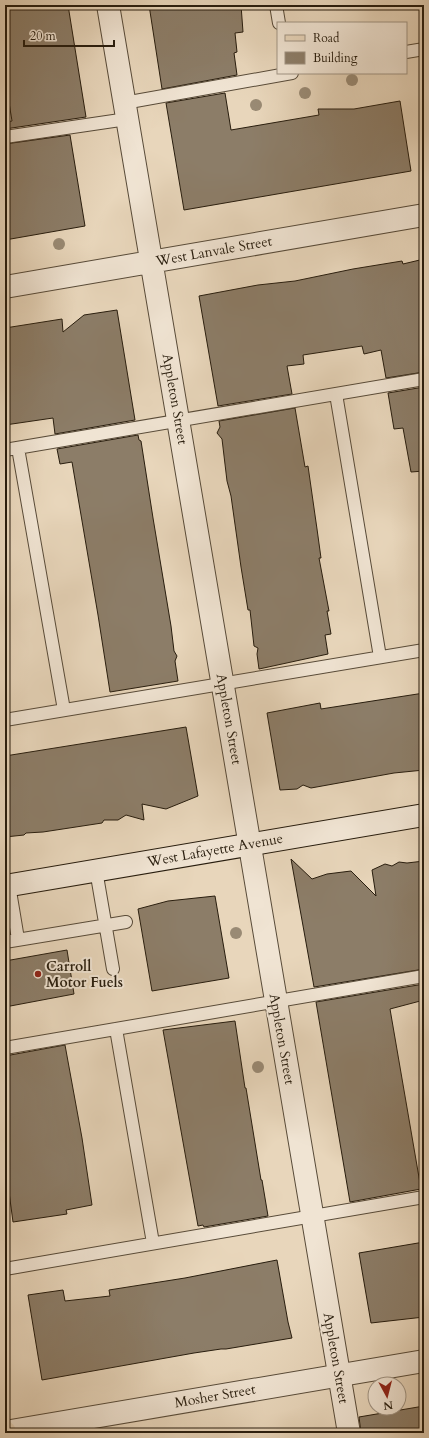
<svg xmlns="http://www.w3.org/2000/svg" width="429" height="1438" viewBox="0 0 429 1438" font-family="Cardo,serif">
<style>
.building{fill:#8c7d68;stroke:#281d0e}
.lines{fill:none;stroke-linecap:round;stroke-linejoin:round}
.service-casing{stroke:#584b39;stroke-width:14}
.minor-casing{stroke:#584b39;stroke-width:24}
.tertiary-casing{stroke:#584b39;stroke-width:24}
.secondary-casing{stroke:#281d0e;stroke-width:24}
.primary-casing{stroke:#281d0e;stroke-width:24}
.service{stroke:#f0e4d3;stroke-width:12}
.minor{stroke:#f0e4d3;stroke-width:22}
.tertiary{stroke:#f0e4d3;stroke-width:22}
.secondary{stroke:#f0e4d3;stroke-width:22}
.primary{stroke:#e8d6bb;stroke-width:22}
.tree{fill:#998a74}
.poi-dot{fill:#8f2418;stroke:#f0e4d3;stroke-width:1.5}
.labels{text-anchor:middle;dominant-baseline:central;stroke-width:4;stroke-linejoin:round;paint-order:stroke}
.street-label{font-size:14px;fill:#281d0e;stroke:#f0e4d3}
.poi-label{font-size:14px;font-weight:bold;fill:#281d0e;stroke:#f0e4d3;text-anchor:start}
</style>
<rect width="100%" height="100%" fill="#e8d6bb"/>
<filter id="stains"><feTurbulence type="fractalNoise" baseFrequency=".005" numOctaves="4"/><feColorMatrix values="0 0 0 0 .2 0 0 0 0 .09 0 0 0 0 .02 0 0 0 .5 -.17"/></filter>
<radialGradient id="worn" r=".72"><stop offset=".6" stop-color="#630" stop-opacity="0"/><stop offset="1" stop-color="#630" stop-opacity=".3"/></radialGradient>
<!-- building -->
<path class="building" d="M5 5H68L86 117 5 129V122L12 121 5 78Z
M149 5H241L243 32 235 33 237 52 234 53 237 75 162 89Z
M225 93 231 130 319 115 318 109H354L400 101 411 171 184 210 166 103Z
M70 135 85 226 5 240V144Z
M424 259V372L386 378 381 350 364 354 362 346 303 355 304 364 287 366 292 394 218 406 199 296 258 285 295 281 353 269 402 261 403 264Z
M117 310 135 420 55 434 53 418 5 425V328L62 319 63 332 84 315Z
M424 387V471L411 472 403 428 394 429 388 393Z
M295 408 305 467 308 466 317 529 321 558H319L329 611H327L331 634 325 635 328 654 259 669 257 654 258 648 254 646 250 610H248L241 567 231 496 227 481 222 439 217 433 220 427 219 421Z
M138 435 139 440 141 441 153 518 171 626 174 651 177 656 175 661 178 681 110 692 98 615 72 462 60 464 57 449Z
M424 693V770L394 773 311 788 303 785 297 789 280 790 267 713 320 703 321 709Z
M186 727 198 796 166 809 142 804 144 820 126 815 118 820H104L102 823 43 832 26 833 24 835 5 837V756Z
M291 859 312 879 327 874 351 871 376 896 372 870 385 864 392 866 399 862 407 863 424 861V969L314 987Z
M215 896 229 978 152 991 138 909 168 901Z
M67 950 74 994 5 1007V961Z
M424 984V1000L390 1009 421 1189 350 1202 316 1002Z
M235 1021 245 1088H246L261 1180H262L268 1216 204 1227 203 1225 198 1226 163 1030Z
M65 1045 82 1138 92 1205 66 1210 67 1214 13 1222 5 1162V1056Z
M424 1242V1317L371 1323 359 1253Z
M277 1260 288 1322 292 1338 226 1349H221L194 1353 42 1380 28 1295 63 1290 65 1301 110 1296 109 1290 185 1278Z
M424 1406V1433H361L359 1417Z"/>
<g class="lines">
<defs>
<path id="service" d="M276 5 279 23
M406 52 424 49
M124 103 292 73
M5 137 127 119
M336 394 380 657
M18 448 64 710
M5 450 424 379
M5 720 424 650
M96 870 113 969
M9 885 18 939
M5 942 126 922
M116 1029 153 1243
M5 1048 424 976
M5 1269 424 1197"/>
<path id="minor" d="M108 5 349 1433
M5 287 424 215"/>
<path id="tertiary" d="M5 1432 424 1361"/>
<path id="secondary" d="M5 886 424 815"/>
<path id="primary" d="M5 1432V1433"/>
</defs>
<!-- service casing -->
<use href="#service" class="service-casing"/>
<!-- minor casing -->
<use href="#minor" class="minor-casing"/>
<!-- tertiary casing -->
<use href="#tertiary" class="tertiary-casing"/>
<!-- secondary casing -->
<use href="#secondary" class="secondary-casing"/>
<!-- primary casing -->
<use href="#primary" class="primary-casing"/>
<!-- service -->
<use href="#service" class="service"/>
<!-- minor -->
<use href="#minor" class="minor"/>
<!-- tertiary -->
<use href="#tertiary" class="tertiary"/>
<!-- secondary -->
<use href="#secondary" class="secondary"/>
<!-- primary -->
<use href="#primary" class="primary"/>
</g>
<!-- trees -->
<g class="tree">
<circle cx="352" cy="80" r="6"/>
<circle cx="305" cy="93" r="6"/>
<circle cx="256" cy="105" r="6"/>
<circle cx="59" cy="244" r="6"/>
<circle cx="236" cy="933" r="6"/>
<circle cx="258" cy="1067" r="6"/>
</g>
<!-- markers -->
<circle class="poi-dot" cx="38" cy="974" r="4"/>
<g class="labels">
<!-- street labels -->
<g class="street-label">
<text transform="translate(214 251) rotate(-10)">West Lanvale Street</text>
<text transform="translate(175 399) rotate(80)">Appleton Street</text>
<text transform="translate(229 719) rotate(80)">Appleton Street</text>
<text transform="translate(215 850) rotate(-10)">West Lafayette Avenue</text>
<text transform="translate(282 1039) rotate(80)">Appleton Street</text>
<text transform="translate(336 1358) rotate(80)">Appleton Street</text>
<text transform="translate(215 1396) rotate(-10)">Mosher Street</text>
</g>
<!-- poi labels -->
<g class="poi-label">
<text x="46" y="966">Carroll<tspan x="46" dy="16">Motor Fuels</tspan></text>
</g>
</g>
<!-- margin -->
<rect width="429" height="1438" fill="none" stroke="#e8d6bb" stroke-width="20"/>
<rect x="6" y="6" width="417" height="1426" fill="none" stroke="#281d0e" stroke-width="2"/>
<rect x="10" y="10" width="409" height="1418" fill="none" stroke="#281d0e"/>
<!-- legend -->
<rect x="277" y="22" width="130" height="52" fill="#f0e4d3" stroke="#a09484"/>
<rect x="285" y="35" width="20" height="6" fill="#e8d6bb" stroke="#a09484"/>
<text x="313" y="42" font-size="12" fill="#281d0e">Road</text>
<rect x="285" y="52" width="20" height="12" fill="#8c7d68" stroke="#a09484"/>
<text x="313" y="62" font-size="12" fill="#281d0e">Building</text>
<!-- north arrow -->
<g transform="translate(387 1396) rotate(173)"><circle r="19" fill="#f0e4d3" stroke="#a09484"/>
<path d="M0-3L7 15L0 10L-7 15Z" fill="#8f2418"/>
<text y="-6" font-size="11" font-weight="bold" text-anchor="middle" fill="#281d0e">N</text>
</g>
<!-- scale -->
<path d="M24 40v6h90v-6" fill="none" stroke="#281d0e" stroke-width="2"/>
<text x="30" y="40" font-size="12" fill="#281d0e" stroke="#f0e4d3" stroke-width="3" paint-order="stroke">20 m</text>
<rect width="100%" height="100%" filter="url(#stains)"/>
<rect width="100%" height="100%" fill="url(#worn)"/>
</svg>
